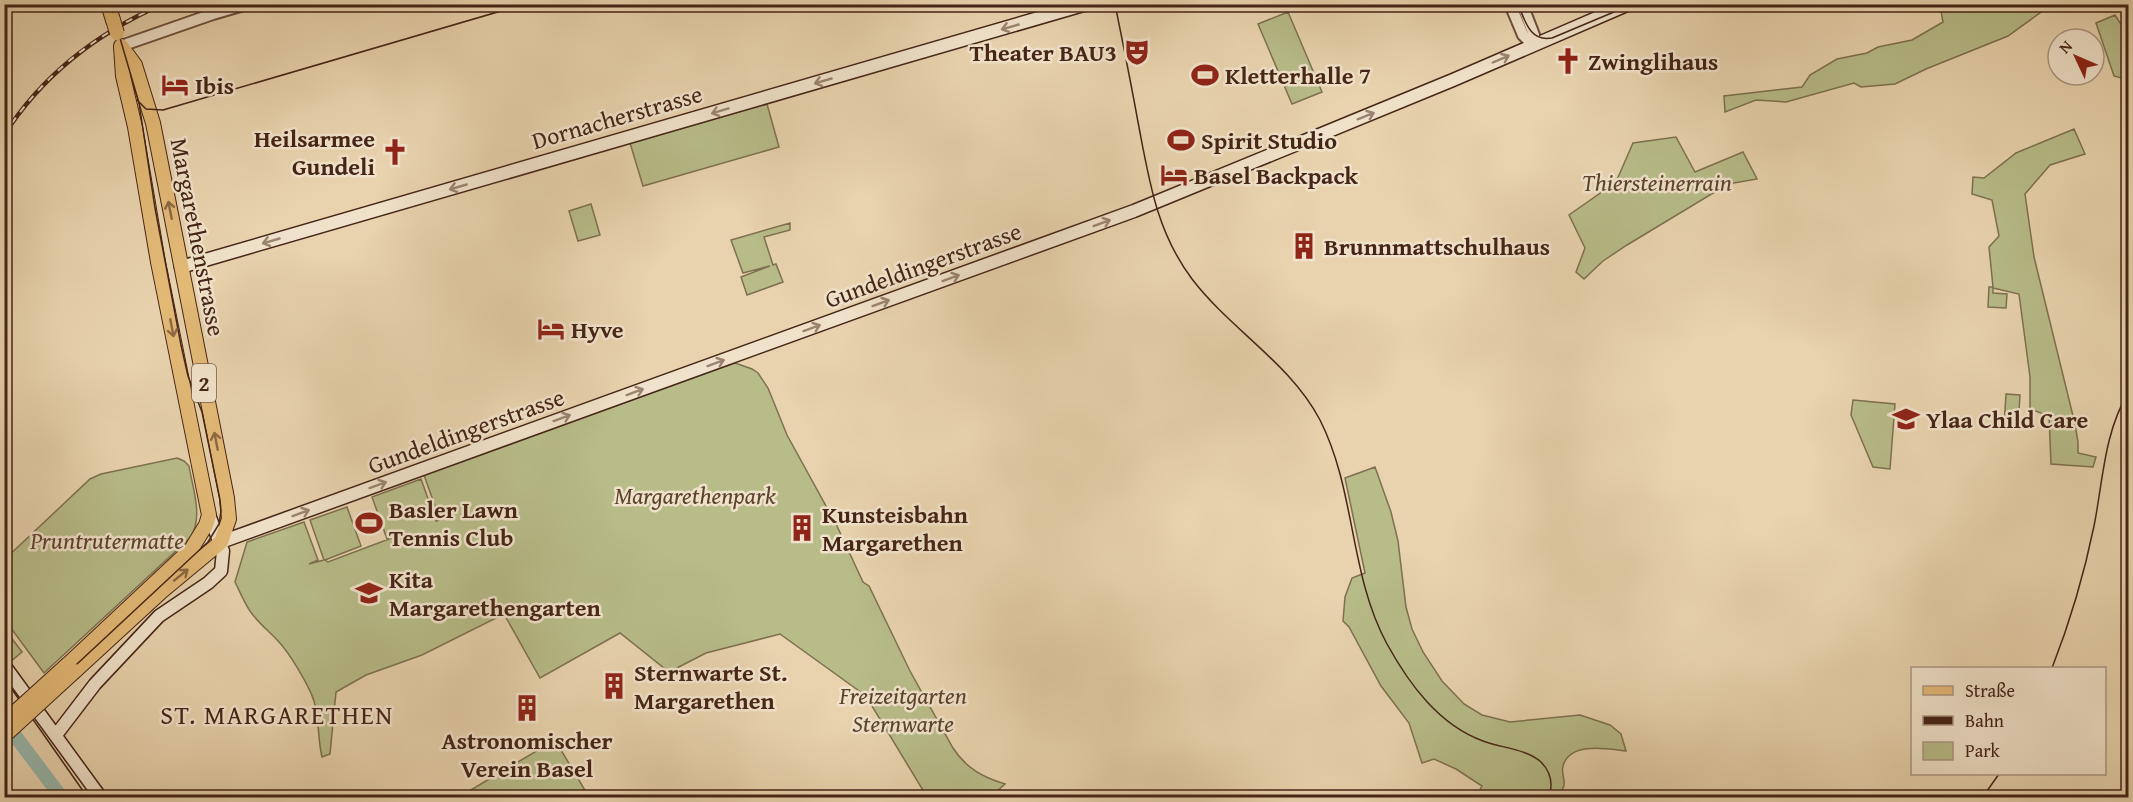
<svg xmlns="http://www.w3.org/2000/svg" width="2133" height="802" viewBox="0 0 2133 802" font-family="'Gentium Book Plus',serif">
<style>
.green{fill:#b7bc89;stroke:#7e7050;stroke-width:1.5}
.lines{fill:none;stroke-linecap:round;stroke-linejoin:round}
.stream{stroke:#767d70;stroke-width:2}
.river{stroke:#97b7ac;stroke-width:14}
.tertiary-casing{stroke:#6e503d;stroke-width:14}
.secondary-casing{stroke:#452517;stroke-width:15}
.primary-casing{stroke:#452517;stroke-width:16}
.tertiary{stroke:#f0e2ca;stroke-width:10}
.secondary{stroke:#f0e2ca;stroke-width:12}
.primary{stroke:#e4ba77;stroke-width:14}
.tram{stroke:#452517;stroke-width:1.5}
.rail-casing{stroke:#452517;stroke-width:4.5}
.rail{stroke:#f0e2ca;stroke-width:2;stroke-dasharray:7;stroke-linecap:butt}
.primary-bridge-casing{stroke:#452517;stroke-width:16;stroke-linecap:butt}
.primary-bridge{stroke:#e4ba77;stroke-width:14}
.oneway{stroke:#9a8470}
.oneway2{stroke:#8d6842}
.labels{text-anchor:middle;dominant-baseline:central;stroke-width:5;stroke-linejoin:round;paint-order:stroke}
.shield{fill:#f0e2ca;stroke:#785e4d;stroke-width:1.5}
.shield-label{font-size:22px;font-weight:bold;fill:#452517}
.poi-label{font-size:24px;font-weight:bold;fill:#452517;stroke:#f0e2ca;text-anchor:start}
.street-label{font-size:24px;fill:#452517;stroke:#f0e2ca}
.park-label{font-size:24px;font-style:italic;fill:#5c432e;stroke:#f0e2ca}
.neighbourhood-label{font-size:26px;letter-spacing:1.5px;fill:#452517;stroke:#f0e2ca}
</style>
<rect width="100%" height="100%" fill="#e8d3ae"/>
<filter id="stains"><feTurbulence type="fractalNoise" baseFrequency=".00333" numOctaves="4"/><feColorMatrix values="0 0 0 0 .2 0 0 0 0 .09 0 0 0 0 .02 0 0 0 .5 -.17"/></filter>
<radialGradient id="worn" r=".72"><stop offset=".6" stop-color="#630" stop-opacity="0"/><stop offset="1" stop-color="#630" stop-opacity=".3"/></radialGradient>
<!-- green -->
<path class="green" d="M1940 5H2051L2008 36 1926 69 1895 84 1861 87 1854 83 1786 102 1756 100 1725 112 1724 96 1802 87 1810 75 1837 59 1867 53 1878 47 1912 40 1943 22Z
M1288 12 1322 92 1292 104 1258 24Z
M2115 15 2120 23 2128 29V80L2114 76 2096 23Z
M767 104 779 147 643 186 630 143Z
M2074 129 2085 154 2050 165 2025 194 2034 257 2075 424 2078 442V453L2096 457 2093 467 2051 464 2049 416 2030 409V377L2019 294 1993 288V293L2007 294 2006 308 1988 307 1989 287H1993L1989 247 1999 236 1992 200 1972 194 1973 177 1984 178 2016 153Z
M1676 137 1695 172 1743 152 1757 179 1728 184 1627 245 1603 261 1584 279 1576 272 1585 248 1569 215 1616 182 1633 143Z
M591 204 600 235 578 241 569 211Z
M790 223V230L764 237 773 265 776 264 783 282 747 295 741 277 770 266 743 273 731 240Z
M735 363 752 369 758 373 768 388 787 435 837 526 863 582 869 586 910 671 953 748C966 768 982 777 1005 784L989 798 927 797 866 696 780 634 706 653 669 672 620 633 540 678 504 614 422 655 366 675 336 692 330 754 322 757C317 737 320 713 311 693 304 678 290 654 279 642 269 631 258 623 250 611 244 602 240 592 235 582L247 542 304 522 318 560 309 564 324 560 310 520 347 507 361 546 325 560 328 562 405 533 387 539 372 497 421 479 436 521 440 520 424 475Z
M2006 394 2020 395 2018 427 2004 426Z
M1853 400 1895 404 1890 469 1873 467 1851 415Z
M177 458 184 461 189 466C193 490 203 515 191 537L44 673 5 620 4 560 90 479 101 474Z
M1375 467 1391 512 1398 541 1406 607 1412 629 1423 652 1442 681 1464 704 1482 715 1510 722 1580 715 1610 725 1621 734 1626 751C1608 749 1570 741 1563 766 1561 772 1565 779 1564 785 1563 790 1560 793 1559 797H1476L1482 786 1456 769 1434 759 1422 763 1409 723 1381 686 1349 627 1343 621 1345 597 1352 578 1365 573 1345 478Z
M4 628 22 652 10 662 5 654Z
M555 740 589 797H459Z"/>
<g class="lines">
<!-- stream -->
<path class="stream" d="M6 751 18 739"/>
<!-- river -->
<path class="river" d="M4 721 62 798"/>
<defs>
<path id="tertiary" d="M1510 4 1523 35 1533 45
M1522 4 1534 35 1533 45
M121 46 213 14 247 4"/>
<path id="secondary" d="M181 267 1087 4
M221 542 1134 211 1453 80 1629 4
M4 665 101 798
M56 735 95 684 159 616 208 583 221 571 223 551 209 515"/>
<path id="primary" d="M108 4 113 20
M68 664 192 548 206 525 209 515 158 262 135 127 123 76 121 47
M75 671 162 591 221 542 229 519 227 498 153 123 135 65 121 46"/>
</defs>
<!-- tertiary casing -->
<use href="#tertiary" class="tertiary-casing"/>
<!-- secondary casing -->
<use href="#secondary" class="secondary-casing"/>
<!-- primary casing -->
<use href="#primary" class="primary-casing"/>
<!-- tertiary -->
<use href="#tertiary" class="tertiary"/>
<!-- secondary -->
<use href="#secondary" class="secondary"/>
<!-- primary -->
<use href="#primary" class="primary"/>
<!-- tram -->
<path class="tram" d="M1115 4C1123 44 1131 83 1138 122 1149 179 1156 231 1192 279 1231 330 1290 363 1320 420 1356 491 1349 574 1387 644 1409 684 1439 725 1483 741 1501 748 1527 749 1541 762 1551 772 1553 785 1549 798
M1518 4C1525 21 1530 42 1552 38L1633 4
M137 100 146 109 163 110 525 4
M2052 668C2070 622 2084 575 2094 526 2103 481 2104 433 2128 393
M4 678 88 798
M4 732 208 542 219 524 221 511 220 500 202 412 188 376 181 345 155 208 139 103 110 4
M1982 798 1999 774"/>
<defs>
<path id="rail" d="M4 135C43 74 97 33 163 4"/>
</defs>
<!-- rail casing -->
<use href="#rail" class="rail-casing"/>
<!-- rail -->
<use href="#rail" class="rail"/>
<defs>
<path id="primary-bridge" d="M113 20 117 33
M4 722 68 664
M4 736 75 671"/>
</defs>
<!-- primary-bridge casing -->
<use href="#primary-bridge" class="primary-bridge-casing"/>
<!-- primary-bridge -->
<use href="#primary-bridge" class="primary-bridge"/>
</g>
<!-- one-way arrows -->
<defs><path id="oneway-shaft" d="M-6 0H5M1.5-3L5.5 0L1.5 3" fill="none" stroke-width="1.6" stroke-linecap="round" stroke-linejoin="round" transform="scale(1.5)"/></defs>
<g class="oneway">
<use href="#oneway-shaft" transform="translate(1010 27) rotate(164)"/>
<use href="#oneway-shaft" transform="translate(1501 59) rotate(-23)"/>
<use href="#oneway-shaft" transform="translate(823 81) rotate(164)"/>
<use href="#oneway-shaft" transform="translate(720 111) rotate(163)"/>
<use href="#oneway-shaft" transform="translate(1366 116) rotate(-22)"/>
<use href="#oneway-shaft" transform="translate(458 187) rotate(164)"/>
<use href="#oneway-shaft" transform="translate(1102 223) rotate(-20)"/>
<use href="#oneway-shaft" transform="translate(271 241) rotate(164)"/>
<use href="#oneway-shaft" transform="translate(951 278) rotate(-20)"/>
<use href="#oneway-shaft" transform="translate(881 303) rotate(-20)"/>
<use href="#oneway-shaft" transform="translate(812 328) rotate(-20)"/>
<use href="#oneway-shaft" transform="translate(716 363) rotate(-20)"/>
<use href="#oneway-shaft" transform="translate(635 392) rotate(-20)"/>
<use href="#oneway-shaft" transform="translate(562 418) rotate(-20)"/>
<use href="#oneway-shaft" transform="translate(378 485) rotate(-20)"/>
<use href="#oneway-shaft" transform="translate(301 513) rotate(-20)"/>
</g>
<g class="oneway2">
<use href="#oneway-shaft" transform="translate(170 210) rotate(-101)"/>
<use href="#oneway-shaft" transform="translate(172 328) rotate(79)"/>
<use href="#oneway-shaft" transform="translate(216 441) rotate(-101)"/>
<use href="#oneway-shaft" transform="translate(181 575) rotate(-39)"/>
</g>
<!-- icons -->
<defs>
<symbol id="theatre-bare" viewBox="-9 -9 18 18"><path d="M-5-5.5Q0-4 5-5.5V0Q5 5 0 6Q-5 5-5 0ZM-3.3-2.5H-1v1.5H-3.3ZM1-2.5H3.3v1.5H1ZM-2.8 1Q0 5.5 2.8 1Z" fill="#8f2418" stroke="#f0e2ca" stroke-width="2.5" paint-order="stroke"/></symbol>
<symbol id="church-bare" viewBox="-9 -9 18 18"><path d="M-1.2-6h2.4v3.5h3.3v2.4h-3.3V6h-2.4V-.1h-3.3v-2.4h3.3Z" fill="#8f2418" stroke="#f0e2ca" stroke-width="2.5" paint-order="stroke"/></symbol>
<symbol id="stadium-bare" viewBox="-9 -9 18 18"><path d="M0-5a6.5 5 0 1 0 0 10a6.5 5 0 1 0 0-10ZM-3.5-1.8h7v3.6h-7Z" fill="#8f2418" stroke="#f0e2ca" stroke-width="2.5" paint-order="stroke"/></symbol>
<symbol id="hotel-bare" viewBox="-9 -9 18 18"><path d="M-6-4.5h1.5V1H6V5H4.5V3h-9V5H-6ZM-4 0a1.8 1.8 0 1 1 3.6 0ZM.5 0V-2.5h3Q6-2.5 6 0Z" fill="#8f2418" stroke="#f0e2ca" stroke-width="2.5" paint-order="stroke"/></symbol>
<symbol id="building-bare" viewBox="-9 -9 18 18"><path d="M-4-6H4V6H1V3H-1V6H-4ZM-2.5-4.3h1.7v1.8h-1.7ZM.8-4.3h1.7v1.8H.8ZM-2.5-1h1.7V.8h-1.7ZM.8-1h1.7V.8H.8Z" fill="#8f2418" stroke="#f0e2ca" stroke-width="2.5" paint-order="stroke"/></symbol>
<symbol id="school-bare" viewBox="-9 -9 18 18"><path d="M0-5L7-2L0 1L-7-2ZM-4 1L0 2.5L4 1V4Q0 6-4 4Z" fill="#8f2418" stroke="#f0e2ca" stroke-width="2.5" paint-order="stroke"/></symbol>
</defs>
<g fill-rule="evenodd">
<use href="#theatre-bare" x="1118" y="33" width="38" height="38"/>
<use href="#church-bare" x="1549" y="42" width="38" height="38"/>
<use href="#stadium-bare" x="1186" y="56" width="38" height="38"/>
<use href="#hotel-bare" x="156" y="66" width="38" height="38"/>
<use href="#stadium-bare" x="1162" y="121" width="38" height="38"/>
<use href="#church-bare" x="376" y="133" width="38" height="38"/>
<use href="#hotel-bare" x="1155" y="156" width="38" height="38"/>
<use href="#building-bare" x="1285" y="227" width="38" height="38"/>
<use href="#hotel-bare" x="532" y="310" width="38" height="38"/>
<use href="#school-bare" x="1887" y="400" width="38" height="38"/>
<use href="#stadium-bare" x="350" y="504" width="38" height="38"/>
<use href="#building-bare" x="783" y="509" width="38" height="38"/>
<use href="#school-bare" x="350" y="574" width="38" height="38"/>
<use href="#building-bare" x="595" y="667" width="38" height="38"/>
<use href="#building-bare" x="508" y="689" width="38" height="38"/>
</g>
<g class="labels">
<!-- shield labels -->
<rect class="shield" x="192" y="364" width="24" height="38" rx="4.5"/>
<g class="shield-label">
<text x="204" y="383">2</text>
</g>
<!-- poi labels -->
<g class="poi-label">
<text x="1117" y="52" text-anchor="end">Theater BAU3</text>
<text x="1588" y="61">Zwinglihaus</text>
<text x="1225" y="75">Kletterhalle 7</text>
<text x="195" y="85">Ibis</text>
<text x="375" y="138" text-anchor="end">Heilsarmee<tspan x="375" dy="28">Gundeli</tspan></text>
<text x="1201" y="140">Spirit Studio</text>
<text x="1194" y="175">Basel Backpack</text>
<text x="1324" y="246">Brunnmattschulhaus</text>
<text x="571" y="329">Hyve</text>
<text x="1926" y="419">Ylaa Child Care</text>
<text x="389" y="509">Basler Lawn<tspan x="389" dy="28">Tennis Club</tspan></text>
<text x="822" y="514">Kunsteisbahn<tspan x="822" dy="28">Margarethen</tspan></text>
<text x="389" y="579">Kita<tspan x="389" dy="28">Margarethengarten</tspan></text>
<text x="634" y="672">Sternwarte St.<tspan x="634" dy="28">Margarethen</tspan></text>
<text x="527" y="740" text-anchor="middle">Astronomischer<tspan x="527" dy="28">Verein Basel</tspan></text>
</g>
<!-- street labels -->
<g class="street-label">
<text transform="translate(617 117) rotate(-16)">Dornacherstrasse</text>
<text transform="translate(198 237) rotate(79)">Margarethenstrasse</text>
<text transform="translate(923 265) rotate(-20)">Gundeldingerstrasse</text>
<text transform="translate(466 431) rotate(-20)">Gundeldingerstrasse</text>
</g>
<!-- park labels -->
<g class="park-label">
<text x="1657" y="182">Thiersteinerrain</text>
<text x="695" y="495">Margarethenpark</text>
<text x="107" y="540">Pruntrutermatte</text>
<text x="903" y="695">Freizeitgarten<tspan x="903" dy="28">Sternwarte</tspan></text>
</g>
<!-- neighbourhood labels -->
<g class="neighbourhood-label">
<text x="277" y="714">ST. MARGARETHEN</text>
</g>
</g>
<!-- margin -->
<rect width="2133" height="802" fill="none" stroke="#e8d3ae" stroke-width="24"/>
<rect x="6" y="6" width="2121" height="790" fill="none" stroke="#452517" stroke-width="3"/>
<rect x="12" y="12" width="2109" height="778" fill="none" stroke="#452517" stroke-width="1.5"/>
<!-- legend -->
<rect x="1911" y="667" width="195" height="108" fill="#f0e2ca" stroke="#ac9682" stroke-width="1.5"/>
<rect x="1923" y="686" width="30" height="9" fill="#e4ba77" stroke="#ac9682" stroke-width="1.5"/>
<text x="1965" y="697" font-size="18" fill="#452517">Straße</text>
<rect x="1923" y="716" width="30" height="9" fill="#452517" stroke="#ac9682" stroke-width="1.5"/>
<text x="1965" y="727" font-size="18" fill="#452517">Bahn</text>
<rect x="1923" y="742" width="30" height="18" fill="#b7bc89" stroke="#ac9682" stroke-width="1.5"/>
<text x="1965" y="757" font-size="18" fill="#452517">Park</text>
<!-- north arrow -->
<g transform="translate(2076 57) rotate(314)"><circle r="28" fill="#f0e2ca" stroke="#ac9682" stroke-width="1.5"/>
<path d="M0-4.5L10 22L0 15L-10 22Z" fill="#8f2418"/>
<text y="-9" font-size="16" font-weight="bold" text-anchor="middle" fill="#452517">N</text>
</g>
<rect width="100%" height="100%" filter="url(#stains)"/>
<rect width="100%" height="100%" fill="url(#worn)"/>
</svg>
